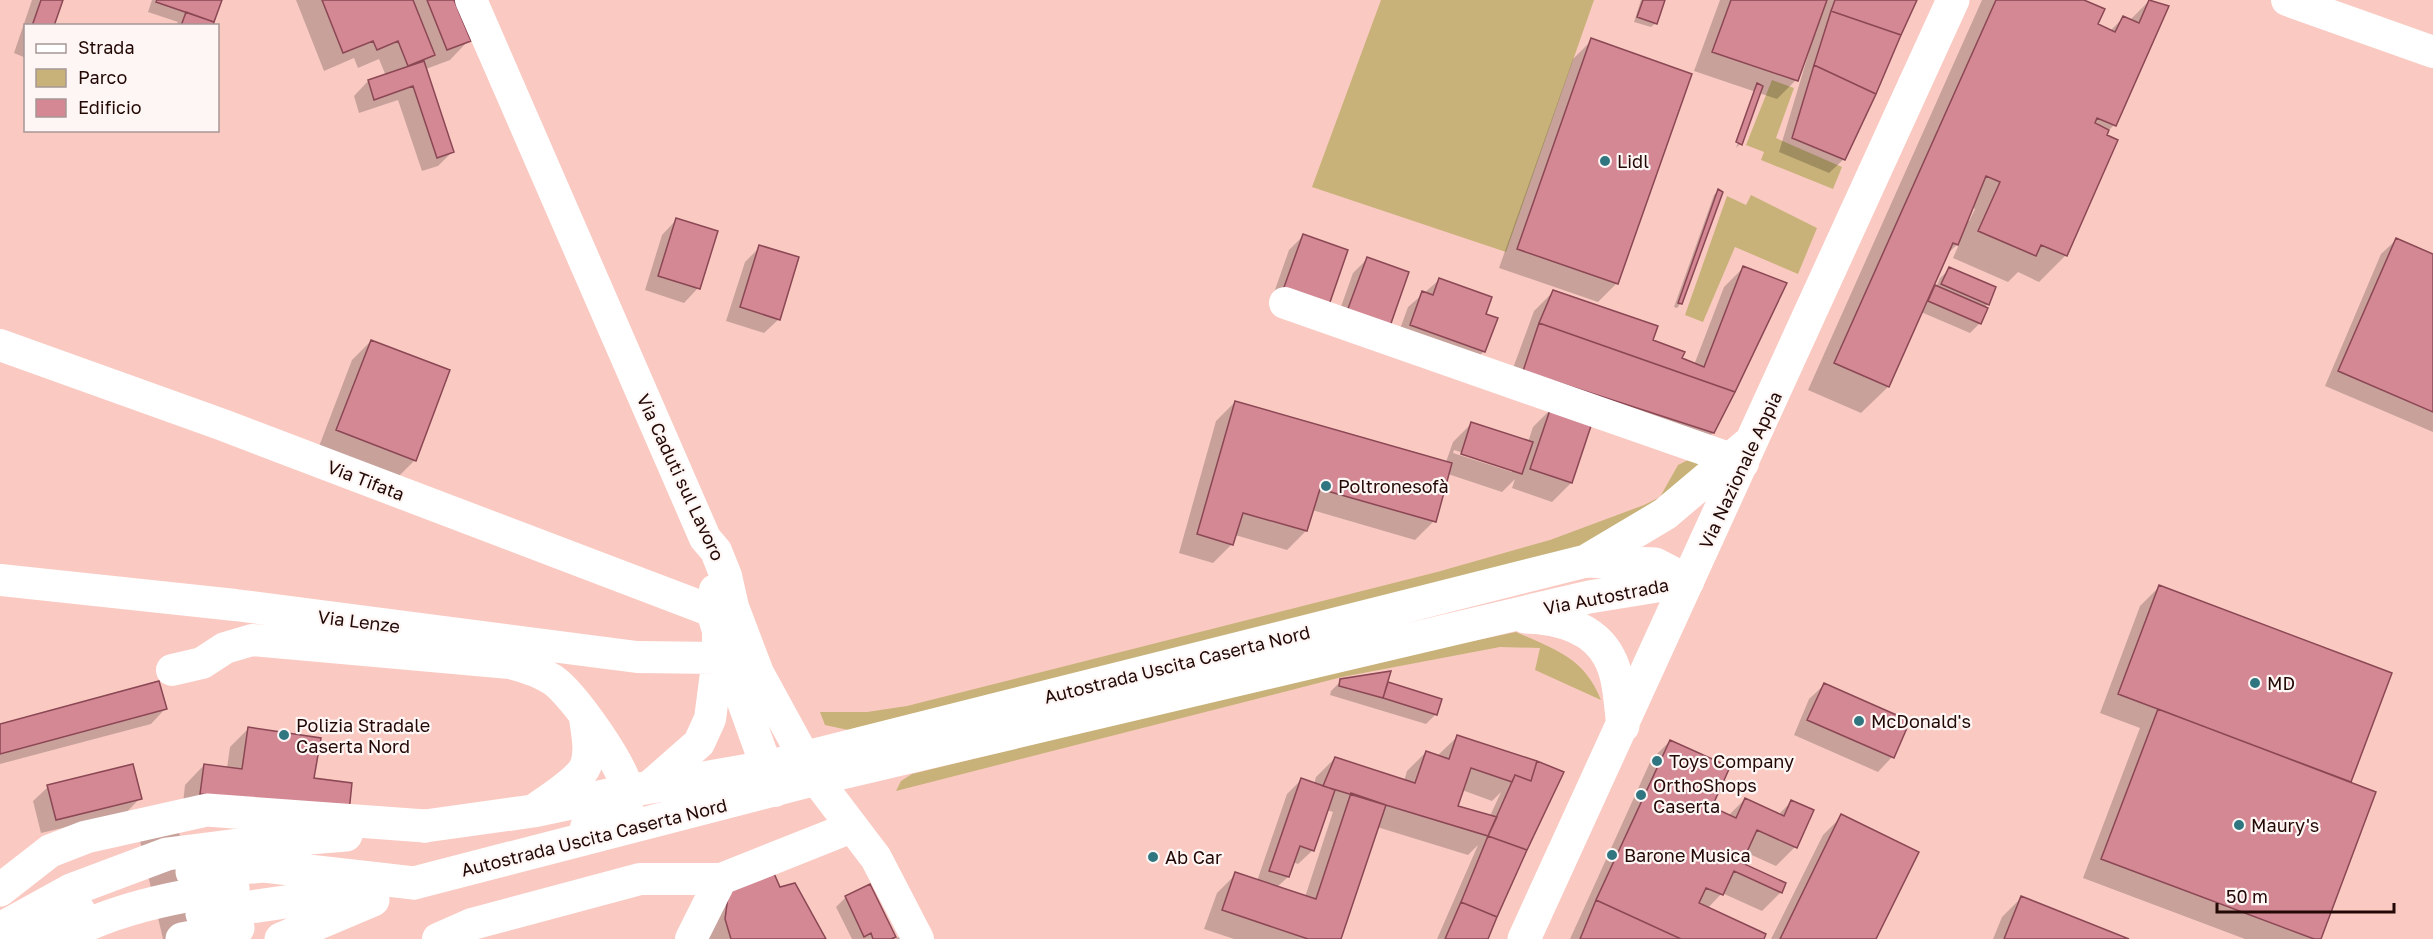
<svg xmlns="http://www.w3.org/2000/svg" width="2433" height="939" viewBox="0 0 2433 939" font-family="'Golos Text',sans-serif">
<style>
.green{fill:#c8b279}
.shadow{fill:#0003;fill-rule:evenodd}
.building{fill:#d38894;stroke:#8b4754;stroke-width:1.5}
.lines{fill:none;stroke-linecap:round;stroke-linejoin:round}
.minor{stroke:#fff;stroke-width:32}
.major{stroke:#fff;stroke-width:33}
.highway{stroke:#fff;stroke-width:33}
.poi-dot{fill:#2f7681;stroke:#fef6f4;stroke-width:2}
.labels{text-anchor:middle;dominant-baseline:central;stroke-width:4.5;stroke-linejoin:round;paint-order:stroke}
.poi-label{font-size:18px;fill:#230906;stroke:#fef6f4;text-anchor:start}
.street-label{font-size:18px;fill:#230906;stroke:#fef6f4}
</style>
<rect width="100%" height="100%" fill="#facac2"/>
<!-- green -->
<path class="green" d="M1381 0H1594L1506 252 1312 187Z
M1772 80 1794 88 1776 138 1842 167 1833 189 1761 160 1764 152 1746 145Z
M1751 195 1817 228 1798 274 1735 247 1703 322 1685 315 1727 196 1746 205Z
M1688 460 1702 464 1680 488 1576 550 862 733 825 725 820 712H867L907 706 1437 572 1550 540 1644 505 1660 497 1678 465Z
M1516 632C1555 650 1584 657 1601 700L1535 670 1540 648 1500 647 1342 677 896 791 901 781 912 774 1343 668Z"/>
<!-- shadow -->
<path class="shadow" d="M32 0H61L52 26H26V58L14 53Z
M152 0H220L211 26H175L178 22 148 12Z
M296 0H453L469 40 450 60 426 69 453 151 438 166 422 171 398 100 359 113 354 96 368 81 386 76 379 59 358 68 354 58 324 71Z
M1641 0H1664L1656 23 1651 27 1634 22Z
M1720 0H1915L1844 159 1829 173 1779 152 1809 52 1807 51 1796 80 1777 99 1759 93 1740 144 1736 148 1756 91H1753L1732 146 1753 91 1694 71Z
M1982 0H2081L2096 25 2110 31 2123 18 2129 21 2150 0 2167 7 2114 125 2107 132 2066 255 2039 282 2018 272 2008 282 1953 258 1960 242 1946 255 1930 292 1936 287 1940 278 1950 269 1988 304 1984 308 1980 323 1970 333 1921 312 1888 387 1861 413 1808 390ZM1972 207 1975 209 1969 221 1967 220Z
M1592 40 1617 283 1598 302 1499 268 1573 59Z
M1718 191 1681 303 1677 308 1674 307 1714 195Z
M676 220 698 288 684 303 645 290 662 235Z
M1303 236 1313 319 1270 304 1289 250Z
M2396 240 2433 256V432L2325 386 2381 254Z
M760 247 779 319 764 333 726 321 745 262Z
M1367 259 1408 273 1333 329 1353 273Z
M1743 268 1713 433 1694 452 1505 390 1534 311 1553 292 1694 365 1724 287Z
M1439 280 1484 315V351L1470 366 1396 340 1408 307Z
M371 341 415 460 396 479 318 449 352 360Z
M1235 402 1446 462 1453 442 1472 423 1528 442 1533 427 1552 408 1571 483 1552 502 1512 488 1515 479 1502 492 1448 474 1434 521 1415 540 1312 510 1306 531 1287 550 1235 535 1232 544 1213 563 1179 553 1216 421ZM1454 450 1512 469V472L1453 453Z
M2159 587 2390 674 2349 783 2319 939H2245L2083 878 2140 728 2100 713 2140 606Z
M1341 681 1386 683 1440 700 1436 714 1426 724 1330 695 1331 691Z
M1824 685 1908 722 1892 757 1878 772 1794 735 1809 699Z
M165 709 151 724 0 764V726Z
M249 728 319 739 182 812 185 785 204 765 227 768 230 747Z
M1457 737 1537 763 1526 849 1487 939H1437L1478 845 1468 855 1377 827 1340 939H1234L1204 929 1217 893 1236 874 1257 881 1287 794 1301 780 1314 784 1316 777 1335 758 1404 781 1407 771 1426 752 1437 756ZM1462 790 1492 801 1501 792 1490 816 1456 807ZM1326 810 1333 812 1305 897 1277 887 1288 877 1293 862 1298 864 1313 850Z
M1670 741 1710 808 1728 816 1745 799 1778 815 1791 802 1812 811 1795 847 1776 866 1745 852 1740 864 1781 892 1762 911 1722 893 1707 909 1762 939H1570L1651 760Z
M48 787 140 798 126 813 41 833 33 801Z
M174 811 204 939H163L136 824Z
M1842 816 1874 939H1771L1823 835Z
M869 886 895 939 901 936 903 939H852L836 907 846 897Z
M779 889 825 939H707L730 890Z
M2021 898 2125 939H1993L2002 917Z"/>
<!-- building -->
<path class="building" d="M41 0H63L54 26H32Z
M157 0H222L214 22 156 2Z
M322 0H413L435 55 408 66 398 41 377 50 373 41 343 53Z
M427 0H454L471 41 447 50Z
M1643 0H1665L1657 24 1637 17Z
M1731 0H1827L1798 81 1712 52Z
M1835 0H1917L1901 35 1831 11Z
M1996 0H2084L2105 9 2098 24 2115 32 2123 16 2139 23 2149 0 2169 6 2116 126 2097 118 2095 123 2109 130 2107 135 2118 140 2067 256 2041 245 2036 256 1978 231 2000 182 1986 176 1958 245 1953 243 1889 387 1834 363Z
M1831 11 1901 35 1876 94 1814 65Z
M186 12 214 22 213 26H181Z
M1591 38 1692 74 1618 284 1517 249Z
M424 61 454 152 437 158 413 86 374 100 368 80Z
M1814 65 1876 94 1845 160 1792 138Z
M1757 83 1763 86 1742 145 1736 142Z
M1718 189 1723 192 1682 304 1678 303Z
M676 218 718 231 700 289 658 276Z
M1303 234 1348 250 1329 305 1283 290Z
M2396 238 2433 254V412L2338 371Z
M759 245 799 257 780 320 740 307Z
M1367 257 1409 272 1389 329 1346 314Z
M1743 266 1787 283 1735 392 1539 323 1553 290 1658 326 1653 340 1685 352 1682 358 1704 367Z
M1949 267 1996 287 1989 305 1941 284Z
M1439 278 1492 297 1486 314 1498 318 1485 352 1410 325 1422 291 1433 295Z
M1935 285 1988 308 1981 324 1928 301Z
M1539 323 1735 392 1714 433 1523 371Z
M371 340 450 370 416 461 336 430Z
M1235 401 1452 463 1436 522 1320 489 1307 531 1243 513 1233 545 1197 534Z
M1551 407 1593 420 1572 483 1530 469Z
M1471 422 1533 442 1522 474 1461 454Z
M2159 585 2392 673 2351 782 2118 694Z
M1391 671 1383 698 1339 686 1340 679Z
M159 681 167 709 0 754V724Z
M1388 682 1442 699 1437 715 1383 698Z
M1824 683 1910 721 1894 758 1807 720Z
M2158 709 2376 792 2321 939H2314L2101 859Z
M248 727 321 738 314 778 352 783 349 812 200 794 204 764 242 769Z
M1457 735 1537 761 1531 781 1515 775 1512 782 1471 768 1458 806 1497 817 1488 836 1323 786 1335 757 1415 783 1426 751 1449 759Z
M1670 740 1730 767 1712 807 1736 818 1745 798 1784 816 1791 800 1814 810 1797 848 1757 830 1742 863 1786 883 1782 893 1734 871 1723 895 1706 888 1699 903 1766 934 1764 939H1681L1596 900Z
M1537 761 1564 772 1527 850 1488 836 1515 775 1531 781Z
M133 764 142 799 56 820 47 785Z
M1301 778 1335 790 1314 851 1300 846 1289 877 1269 871Z
M1351 793 1386 805 1341 939H1308L1222 910 1235 872 1316 899Z
M1841 814 1919 852 1876 939H1780Z
M1488 836 1527 850 1497 917 1461 902Z
M773 871 780 887 795 883 826 939H731L725 919 729 889Z
M870 884 896 937 891 939H873L871 933 864 937 845 896Z
M2021 896 2129 939H2004Z
M1596 900 1681 939H1580Z
M1461 902 1497 917 1488 939H1445Z"/>
<g class="lines">
<!-- minor -->
<path class="minor" d="M471 0 705 538 716 551 726 576 733 607 758 673 816 779 876 858 918 939
M2287 0 2433 52
M1285 303 1743 463
M0 345 223 425 712 611 733 607
M0 580 235 605 637 657 718 658
M722 643 775 791
M172 670 202 663 225 648 252 640 510 663C526 667 539 671 553 680 574 695 623 765 628 791 629 796 627 804 626 810L615 821 586 827
M649 787 699 743 710 719 718 658V631L712 611 715 590
M533 811C547 800 580 781 586 765 591 750 587 733 585 718
M438 939 472 924 640 879H721
M691 939 721 879 852 827"/>
<!-- major -->
<path class="major" d="M1586 561 1665 514 1747 445
M1525 617C1557 618 1593 627 1609 657 1620 677 1620 705 1623 726
M425 826 533 811 628 791 767 767 1586 561 1655 564 1682 578
M414 883 816 779 1589 597 1688 581
M1524 939 1953 0"/>
<!-- highway -->
<path class="highway" d="M192 872 264 866 414 883
M0 890 50 851 86 837 207 810 425 826
M202 914 368 890
M0 929 71 890 167 854 271 841 346 835
M31 939 79 911
M59 939C111 909 174 897 233 888
M182 939 238 928
M281 939 373 900"/>
</g>
<!-- markers -->
<g class="poi-dot">
<circle cx="1605" cy="161" r="6"/>
<circle cx="1326" cy="486" r="6"/>
<circle cx="2255" cy="683" r="6"/>
<circle cx="1859" cy="721" r="6"/>
<circle cx="284" cy="735" r="6"/>
<circle cx="1657" cy="761" r="6"/>
<circle cx="1641" cy="795" r="6"/>
<circle cx="2239" cy="825" r="6"/>
<circle cx="1612" cy="855" r="6"/>
<circle cx="1153" cy="857" r="6"/>
</g>
<g class="labels">
<!-- poi labels -->
<g class="poi-label">
<text x="1617" y="161">Lidl</text>
<text x="1338" y="486">Poltronesofà</text>
<text x="2267" y="683">MD</text>
<text x="1871" y="721">McDonald's</text>
<text x="296" y="725">Polizia Stradale<tspan x="296" dy="21">Caserta Nord</tspan></text>
<text x="1669" y="761">Toys Company</text>
<text x="1653" y="785">OrthoShops<tspan x="1653" dy="21">Caserta</tspan></text>
<text x="2251" y="825">Maury's</text>
<text x="1624" y="855">Barone Musica</text>
<text x="1165" y="857">Ab Car</text>
</g>
<!-- street labels -->
<g class="street-label">
<text transform="translate(1740 470) rotate(-65)">Via Nazionale Appia</text>
<text transform="translate(681 477) rotate(65)">Via Caduti sul Lavoro</text>
<text transform="translate(366 480) rotate(21)">Via Tifata</text>
<text transform="translate(1606 596) rotate(-11)">Via Autostrada</text>
<text transform="translate(359 621) rotate(7)">Via Lenze</text>
<text transform="translate(1177 664) rotate(-14)">Autostrada Uscita Caserta Nord</text>
<text transform="translate(594 837) rotate(-14)">Autostrada Uscita Caserta Nord</text>
</g>
</g>
<!-- legend -->
<rect x="24" y="24" width="195" height="108" fill="#fef6f4" stroke="#a69795" stroke-width="1.5"/>
<rect x="36" y="44" width="30" height="9" fill="#ffffff" stroke="#a69795" stroke-width="1.5"/>
<text x="78" y="54" font-size="18" fill="#230906">Strada</text>
<rect x="36" y="69" width="30" height="18" fill="#c8b279" stroke="#a69795" stroke-width="1.5"/>
<text x="78" y="84" font-size="18" fill="#230906">Parco</text>
<rect x="36" y="99" width="30" height="18" fill="#d38894" stroke="#a69795" stroke-width="1.5"/>
<text x="78" y="114" font-size="18" fill="#230906">Edificio</text>
<!-- scale -->
<path d="M2217 903v9h177v-9" fill="none" stroke="#230906" stroke-width="3"/>
<text x="2226" y="903" font-size="18" fill="#230906" stroke="#fef6f4" stroke-width="4.5" paint-order="stroke">50 m</text>
</svg>
